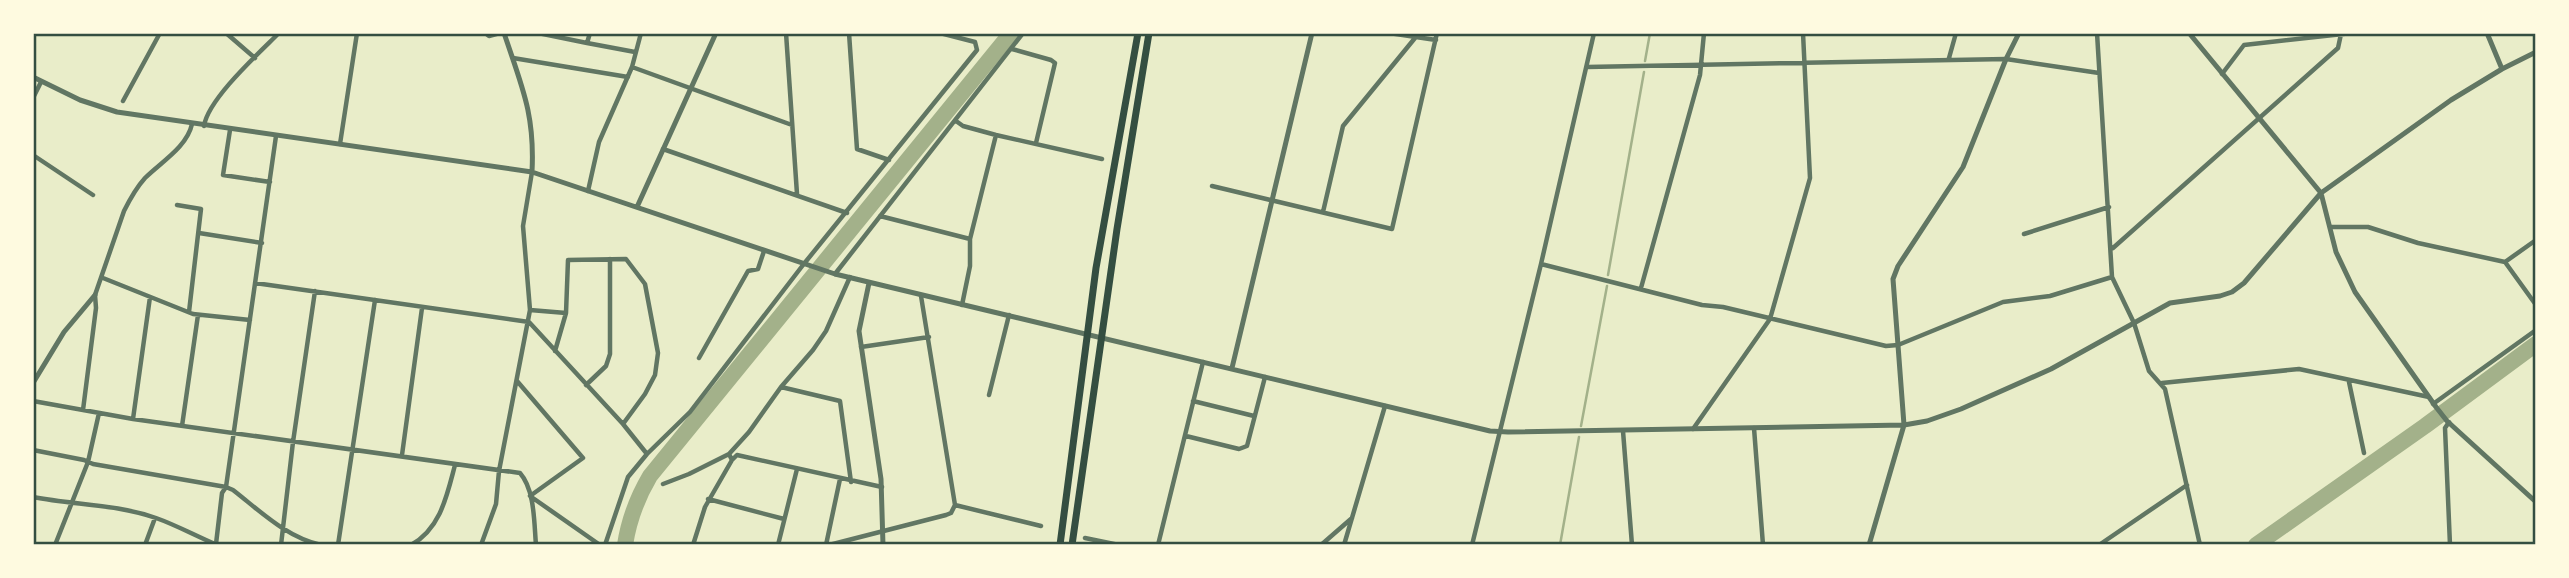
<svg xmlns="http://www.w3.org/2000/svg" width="2569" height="578" viewBox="0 0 2569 578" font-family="Georgia,serif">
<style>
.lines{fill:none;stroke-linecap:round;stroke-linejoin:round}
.stream{stroke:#a3b18a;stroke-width:2.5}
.river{stroke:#a3b18a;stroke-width:16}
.minor{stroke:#617663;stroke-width:4.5}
.tertiary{stroke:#617663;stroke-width:5}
.trunk{stroke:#344e41;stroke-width:7}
.neatline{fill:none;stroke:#344e41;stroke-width:2.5}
</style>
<rect width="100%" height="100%" fill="#e9edc9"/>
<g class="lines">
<!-- stream -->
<path class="stream" d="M1645 61 1650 33
M1608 275 1644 72
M1581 426 1607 286
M1560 545 1579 437"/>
<!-- river -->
<path class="river" d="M625 545C629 519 637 498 650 476L1011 33
M2256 545 2425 426 2536 344"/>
<!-- minor -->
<path class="minor" d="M226 33 255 58
M485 33 489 36 500 33
M538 33 587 43 590 33
M786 33 797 194
M849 33 857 149 889 160
M1389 33 1436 40
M2097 33 2112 277 2134 323 2149 371 2165 389 2200 545
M587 43 635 52
M1012 49 1051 60 1055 63 1036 143
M513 58 628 77
M1949 58 1956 33
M632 67 792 125
M1587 67 2006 59 2099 73
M2222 74 2244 45 2352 33
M33 98 41 82
M123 101 160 33
M956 121 963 126 996 135 1102 159
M204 126C208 99 259 53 279 33
M230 130 223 175 270 182
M340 144 357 33
M663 149 847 213
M33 155 93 195
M1212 186 1392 229 1437 33
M588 191 599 142 632 67 641 33
M177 205 201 209 189 312
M1323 212 1343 126 1415 38
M880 216 970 239
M2331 227H2368L2418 243 2505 262 2536 240
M199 233 262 243
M2024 234 2109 207
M2113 248 2338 48 2341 34
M2505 262 2536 305
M1541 264 1702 305 1723 307 1886 346 1898 345 2003 302 2050 296 2112 277
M835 274 1023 33
M103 278 193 314 250 320
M255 283 529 322 623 424 647 454
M1641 288 1700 75 1704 33
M962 305 970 266V239L996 135
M530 310 566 313
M861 347 929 337
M555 351 566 313 568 260 626 259 645 284 658 353 655 375 645 394 623 424
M699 358 748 271 758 269 764 251
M517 381 583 458 530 496 600 545
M2349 382 2364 453
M2162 383 2299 369 2429 397
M586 385 606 366 610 354V259
M781 387 840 401 851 482
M989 395 1009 315
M33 401 133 419 520 473C535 490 534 523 536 545
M1193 401 1254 416
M2433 404 2536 330
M83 410 96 308 95 295 124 211C130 199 136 188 145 178 161 162 187 147 192 124
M133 419 150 297
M2449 422 2445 428 2450 545
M182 426 198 315
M1754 428 1763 545
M1693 429 1770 319 1810 178 1803 33
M1623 431 1632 545
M1186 436 1239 449 1247 446 1265 377
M33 450 84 460 93 464 226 487 233 490C260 511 286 537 321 545
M402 455 422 308
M732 460 729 454 749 432 781 387 813 350 826 331 850 277
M663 484 689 474 729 454
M33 497C74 505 116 504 156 518 176 525 196 536 215 544
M708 499 784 519
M955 505 1041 526
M1085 538 1119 545
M216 544 222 493 226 487 276 136
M55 545 88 462 99 413
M145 545 155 518
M281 545 293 442 315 291
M338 545 375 300
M411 545C441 528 447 495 455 465
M481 545 496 504 499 471 530 310 523 226 532 172
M605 545 628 477 647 454 690 412 803 265 977 50 975 42 940 33
M693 545 705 507 732 460 737 455 882 487
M778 545 797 469
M826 545 840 479
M829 545 946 515 951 513 955 505 921 296
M1158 545 1203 362
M1321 545 1352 518
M1344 545 1385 406
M1472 545 1541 264 1594 33
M2099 545 2187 485"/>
<!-- tertiary -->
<path class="tertiary" d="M504 33C522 87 535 114 532 172
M2189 33 2321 193 2336 252 2355 292 2436 407 2447 421 2536 502
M2487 33 2502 69
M33 77 80 100 117 112 532 172 835 274 1490 431 1508 432 1904 425 1927 421 1961 409 2051 369 2170 303 2220 296 2232 292 2244 283 2321 193 2451 100 2502 69 2536 52
M637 207 716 33
M869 283 859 331 881 479 883 545
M1232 368 1312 33
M33 383 64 332 95 295
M1869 545 1904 425 1893 279 1898 266 1963 167 2006 59 2019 33"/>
<!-- trunk -->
<path class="trunk" d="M1060 545 1096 268 1138 33
M1072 545 1117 229 1149 33"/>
</g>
<!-- border -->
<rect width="2569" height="578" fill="none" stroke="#fefae0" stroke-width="70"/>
<rect x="35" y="35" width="2499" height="508" class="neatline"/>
</svg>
